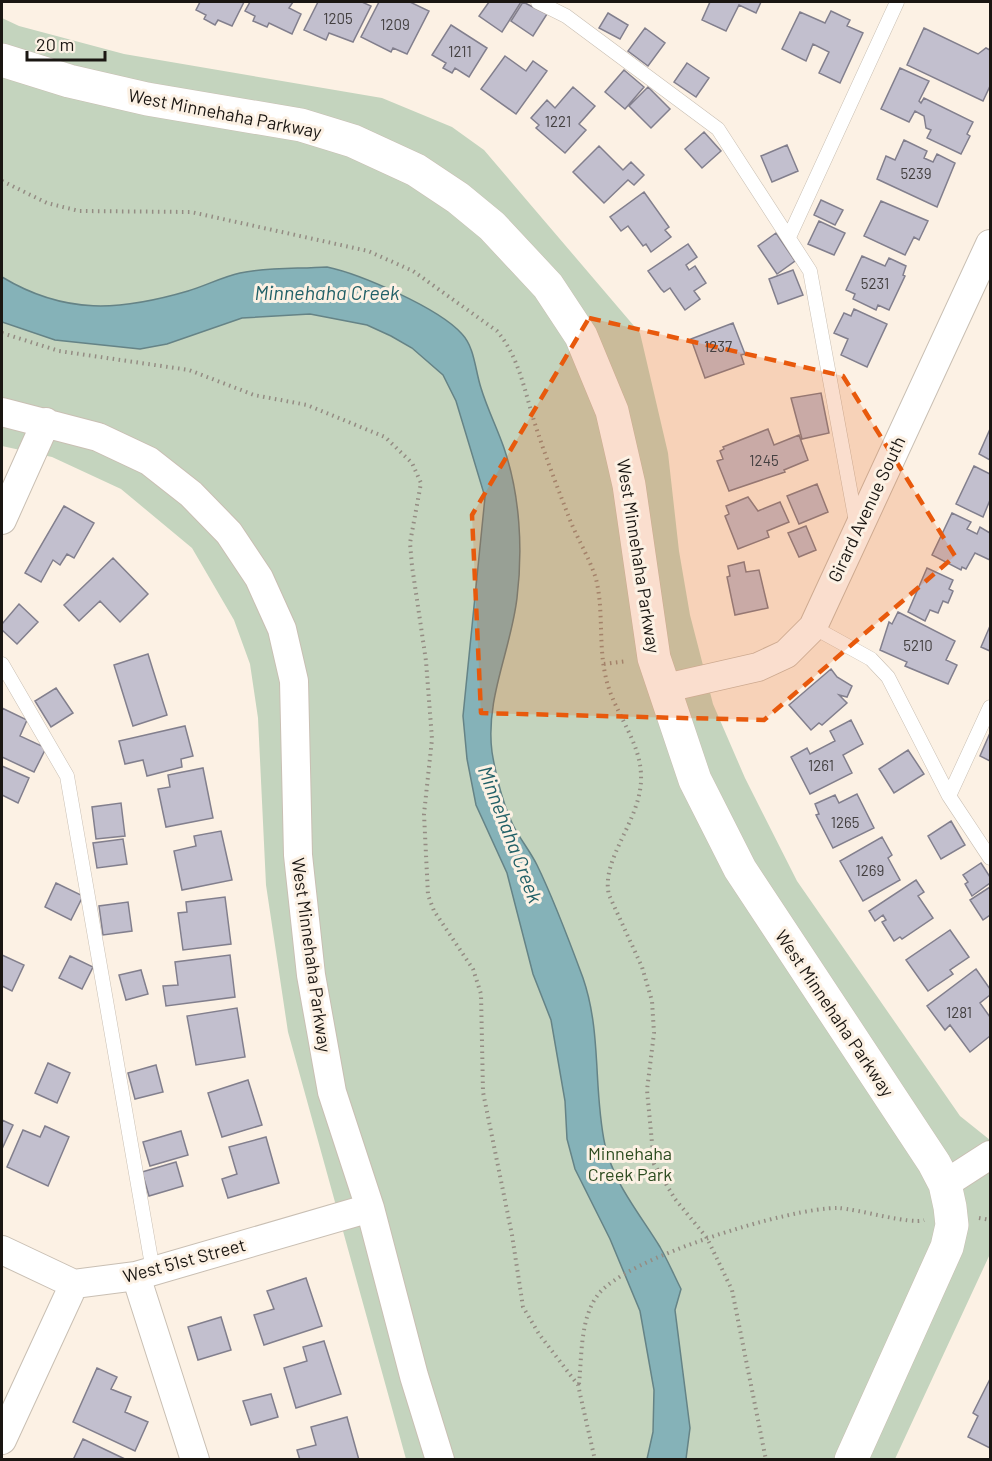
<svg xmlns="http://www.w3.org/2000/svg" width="992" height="1461" viewBox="0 0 992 1461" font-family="Barlow,sans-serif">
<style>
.green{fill:#c4d4be}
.water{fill:#85b2b8;stroke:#658386;stroke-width:1.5}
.building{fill:#c2bfce;stroke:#827f8d;stroke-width:1.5}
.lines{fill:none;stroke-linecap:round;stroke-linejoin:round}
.service-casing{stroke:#c9bfb3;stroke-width:15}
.minor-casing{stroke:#c9bfb3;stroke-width:30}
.tertiary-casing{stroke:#c9bfb3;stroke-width:34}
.path{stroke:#948c83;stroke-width:4;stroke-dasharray:1.5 4.5;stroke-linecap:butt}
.service{stroke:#fff;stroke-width:14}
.minor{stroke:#fff;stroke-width:28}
.tertiary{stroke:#fff;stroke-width:33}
.marked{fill:#e8590c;fill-opacity:0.2;stroke:#e8590c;stroke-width:4.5;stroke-dasharray:12 8;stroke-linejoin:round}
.labels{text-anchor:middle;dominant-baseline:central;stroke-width:6;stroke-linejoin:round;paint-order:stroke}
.number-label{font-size:15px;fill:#444041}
.street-label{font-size:18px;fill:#1a1612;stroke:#fcf1e4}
.park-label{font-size:18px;fill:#2c4b1f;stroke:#fcf1e4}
.water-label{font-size:20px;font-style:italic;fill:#216067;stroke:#fcf1e4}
</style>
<rect width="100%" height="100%" fill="#fcf1e4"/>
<!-- green -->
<path class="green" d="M2 18 19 26 124 54 382 98 452 127 484 150 640 333 668 453 679 551 690 615 713 704 745 778 797 881 960 1116 990 1140V1254L895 1459H406L288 1032 266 885 258 718 250 664 234 620 192 548 121 489 52 457 2 446Z"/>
<!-- water -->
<path class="water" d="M327 267C360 274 439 308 462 334 475 348 475 370 481 388 487 408 497 428 504 448 520 495 523 549 517 598 511 650 485 699 492 752 496 776 503 804 513 825 520 839 530 851 537 865 555 902 569 940 583 978 602 1033 593 1090 605 1145 614 1184 640 1214 660 1247 668 1261 674 1275 681 1289L675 1310 690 1428 686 1459H647L653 1432 654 1390 640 1311 610 1239 575 1169 567 1139 565 1101 551 1020 533 974 507 873 476 805 467 759 463 716 485 497 456 401 443 375 412 348 391 336 367 325 310 314 242 318 167 344 140 349 55 340 2 322V277C65 315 120 311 188 291 205 286 222 277 240 273 267 267 299 269 327 267Z"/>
<!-- building -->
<path class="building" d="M200 2H244L232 26 218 20 215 25 204 19 206 15 196 10Z
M250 2H293L289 8 301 14 292 34 269 23 267 27 253 21 255 16 245 11Z
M318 2H362L371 6 353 42 329 33 326 40 304 30Z
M379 2H410L429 11 407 54 393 48 391 52 361 37Z
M489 2H521L502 32 479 16Z
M523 2 547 14 533 36 511 21Z
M710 2H761L756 13 739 5 726 31 702 20Z
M831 11 850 20 847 26 863 33 840 83 819 73 829 52 813 44 806 61 782 49 800 12 825 23Z
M608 13 628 25 620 39 599 28Z
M451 25 487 48 469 77 455 68 452 73 443 68 446 63 432 55Z
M645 28 665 43 648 66 628 51Z
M924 28 978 54 986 48 990 50V86L983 101 907 65Z
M505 56 526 71 533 61 547 71 516 114 481 89Z
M687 63 709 78 696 97 674 82Z
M900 68 929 81 919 101 921 103 924 98 973 122 967 134 970 136 961 154 927 138 931 130 926 128 924 116 915 111 909 122 881 109Z
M624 70 644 87 625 109 605 92Z
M573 87 595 106 579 124 586 130 565 153 536 128 539 125 531 118 547 100 555 108Z
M648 87 670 109 651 128 629 106Z
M704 132 721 151 702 168 685 149Z
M904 140 927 151 924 158 933 162 937 154 955 163 937 207 877 179 886 156 895 160Z
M787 145 798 171 772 182 761 156Z
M599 146 623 170 631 162 644 175 634 185 628 180 604 203 573 172Z
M644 192 669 227 665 230 671 237 651 252 646 244 643 246 628 226 621 231 610 217Z
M821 200 843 210 835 225 814 215Z
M881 201 928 221 919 240 914 237 905 255 864 236Z
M819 221 845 233 834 255 808 244Z
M776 233 795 261 777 274 758 246Z
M688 244 697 257 686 265 689 270 695 266 706 283 694 291 700 299 685 310 670 288 664 292 661 289 648 271Z
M862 256 885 266 889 258 906 266 903 275 905 276 889 310 878 305 876 310 853 299 855 294 846 290Z
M793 270 803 295 778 304 769 279Z
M854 309 887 324 867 367 841 355 848 339 834 333 844 313 851 316Z
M733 323 745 354 741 355 744 364 705 378 691 339Z
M821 393 829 433 802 439 791 398Z
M768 429 774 445 799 435 808 460 784 470 785 472 729 491 717 461 723 459 720 451 724 449 723 447Z
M990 429V460L979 454Z
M974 466 990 474V500L983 517 956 504Z
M817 484 828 512 799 524 787 496Z
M748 497 758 511 780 502 789 522 767 531 769 537 738 549 725 516 729 514 726 506Z
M64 506 94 523 74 558 67 554 60 565 53 560 41 582 25 573Z
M952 513 971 522 967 529 977 534 980 527 990 533V560L975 553 966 569 962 567 961 570 932 555Z
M806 526 816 550 799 557 788 533Z
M113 558 148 594 120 622 100 601 79 621 64 605Z
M744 562 746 572 759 570 768 608 735 615 727 577 730 576 728 566Z
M927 568 953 580 949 589 953 591 948 603 943 601 938 613 930 610 925 621 908 612Z
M19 604 38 622 17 644 2 630V624Z
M898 612 955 641 946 660 957 665 948 684 905 666 907 662 880 650 889 622 892 624Z
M990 626V651L981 647Z
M148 654 167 715 133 726 114 665Z
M831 669 837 677 852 686 847 697 839 695 847 703 822 725 819 723 811 730 789 705Z
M56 688 73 713 51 727 35 701Z
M2 708 27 720 20 736 46 748 34 772 2 757Z
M851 720 863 744 843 755 852 773 810 794 791 757 807 748 810 754 835 741 830 731Z
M185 726 193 756 181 759 182 767 147 776 143 760 125 764 119 741Z
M990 733V761L980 756Z
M908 750 924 774 894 793 879 769Z
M2 766 29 778 18 803 2 795Z
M203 768 213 818 166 827 158 789 170 787 168 775Z
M857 794 874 828 833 848 816 815 819 814 815 804 835 795 839 803Z
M121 803 125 836 96 839 92 807Z
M951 821 965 845 941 859 928 836Z
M221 831 232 880 182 890 174 851 196 846 194 836Z
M882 837 892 855 888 858 900 880 863 901 840 861Z
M123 839 127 864 97 868 93 843Z
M981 863 990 877V883L972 896 965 884 968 882 963 875Z
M916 880 924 892 918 896 933 918 902 939 900 937 894 941 882 922 886 920 883 915 875 921 869 911Z
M56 883 83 896 71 920 45 907Z
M990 887V915L983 920 970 900Z
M225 897 231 944 183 950 178 913 187 912 186 902Z
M128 902 132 931 103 935 99 906Z
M950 930 969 957 950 970 953 974 928 991 906 960Z
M2 955 24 965 12 991 2 986Z
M230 955 235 997 166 1006 163 986 178 985 175 962Z
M70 956 93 967 82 989 59 978Z
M976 969 990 989V995L980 1003 990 1017V1036L970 1052 950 1025 945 1030 927 1006Z
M141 970 148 994 126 1000 119 975Z
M237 1008 245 1057 196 1065 187 1016Z
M48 1063 70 1073 57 1103 35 1093Z
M156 1065 163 1092 135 1099 128 1073Z
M248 1080 262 1125 222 1137 208 1093Z
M2 1120 13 1125 2 1149Z
M45 1126 69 1137 48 1186 7 1167 23 1130 40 1137Z
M181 1131 188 1155 150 1166 143 1142Z
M266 1137 279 1183 228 1198 222 1179 237 1174 229 1147Z
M176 1162 183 1186 149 1196 142 1172Z
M306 1278 322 1326 264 1345 254 1315 274 1309 267 1291Z
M221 1317 231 1350 198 1360 188 1327Z
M324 1341 341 1394 296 1408 284 1368 307 1361 303 1347Z
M97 1368 117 1377 111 1389 131 1397 125 1412 148 1422 135 1451 73 1422Z
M990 1379V1448L968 1437 978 1416 973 1413Z
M271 1394 278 1417 251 1425 243 1401Z
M347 1417 359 1460H300L297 1450 316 1445 311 1427Z
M83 1439 127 1460H73Z"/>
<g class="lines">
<defs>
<path id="service" d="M538 2 566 16 718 129 810 271 856 522
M789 237 897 2
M813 627 871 659 888 677 949 796 990 858
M2 664 67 776 153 1271
M949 796 990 707"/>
<path id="minor" d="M2 412 98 437 149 461 191 494 229 533 259 578 282 629 294 681 298 855 311 975 332 1092 370 1208 414 1376 440 1460
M2 520 46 422
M666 688 758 667 786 654 813 627 990 244
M945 1184 990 1155
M2 1250 74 1284 136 1276 370 1208
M136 1276 195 1460
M2 1440 74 1284"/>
<path id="tertiary" d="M2 60 69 81 147 99 301 125 353 141 416 170 458 198 492 226 548 286 581 336 612 411 629 485 654 658 695 780 740 869 934 1163 945 1184 950 1207 952 1225 947 1247 851 1460"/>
</defs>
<!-- service casing -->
<use href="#service" class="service-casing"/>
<!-- minor casing -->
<use href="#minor" class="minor-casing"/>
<!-- tertiary casing -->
<use href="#tertiary" class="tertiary-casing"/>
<!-- path -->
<path class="path" d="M2 181 47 203 79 211 191 212 368 251 413 271 497 331C520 358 525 394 536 427 546 458 558 489 570 520 578 540 590 559 596 579 604 611 598 645 606 678 613 711 640 740 641 775 643 819 600 858 609 895L642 967 652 1001 654 1033 647 1090 654 1164 675 1199 707 1238 732 1290 766 1460
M2 333 59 351 189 370 254 395 307 405 385 437 412 463 421 483 410 543 412 566 426 661 432 739 424 814 428 895 434 911 473 969 481 994 483 1092 512 1235 523 1307 539 1334 578 1385 595 1460
M604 664 627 661
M979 1218 990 1220
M579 1384C582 1355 580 1320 597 1296 623 1258 792 1207 838 1208 858 1209 911 1225 924 1220"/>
<!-- service -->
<use href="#service" class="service"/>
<!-- minor -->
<use href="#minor" class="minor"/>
<!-- tertiary -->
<use href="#tertiary" class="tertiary"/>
</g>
<!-- marked area -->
<path class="marked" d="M589 318 843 376 955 556 764 720 481 713 472 515Z"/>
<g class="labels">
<!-- number labels -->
<g class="number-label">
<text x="338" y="18">1205</text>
<text x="395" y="24">1209</text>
<text x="460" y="51">1211</text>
<text x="558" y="121">1221</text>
<text x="916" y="173">5239</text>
<text x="875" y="283">5231</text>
<text x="718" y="346">1237</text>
<text x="764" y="460">1245</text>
<text x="918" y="645">5210</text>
<text x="821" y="765">1261</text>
<text x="845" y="822">1265</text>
<text x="870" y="870">1269</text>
<text x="959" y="1012">1281</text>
</g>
<!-- street labels -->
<g class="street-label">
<text transform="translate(225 113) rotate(11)">West Minnehaha Parkway</text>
<text transform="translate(866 509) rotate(-65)">Girard Avenue South</text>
<text transform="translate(639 556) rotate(81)">West Minnehaha Parkway</text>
<text transform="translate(312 955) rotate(82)">West Minnehaha Parkway</text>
<text transform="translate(835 1013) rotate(56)">West Minnehaha Parkway</text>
<text transform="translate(184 1260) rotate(-15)">West 51st Street</text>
</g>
<!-- park labels -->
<g class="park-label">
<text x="630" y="1153">Minnehaha<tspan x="630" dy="21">Creek Park</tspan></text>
</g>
<!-- water labels -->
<g class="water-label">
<text x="327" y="292">Minnehaha Creek</text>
<text transform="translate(511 834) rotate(69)">Minnehaha Creek</text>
</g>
</g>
<!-- border -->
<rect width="992" height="1461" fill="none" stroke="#1a1612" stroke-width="6"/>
<!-- scale -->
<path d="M27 51v9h78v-9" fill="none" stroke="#1a1612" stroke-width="3"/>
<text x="36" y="51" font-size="18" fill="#1a1612" stroke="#fcf1e4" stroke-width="4.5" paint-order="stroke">20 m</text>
</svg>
